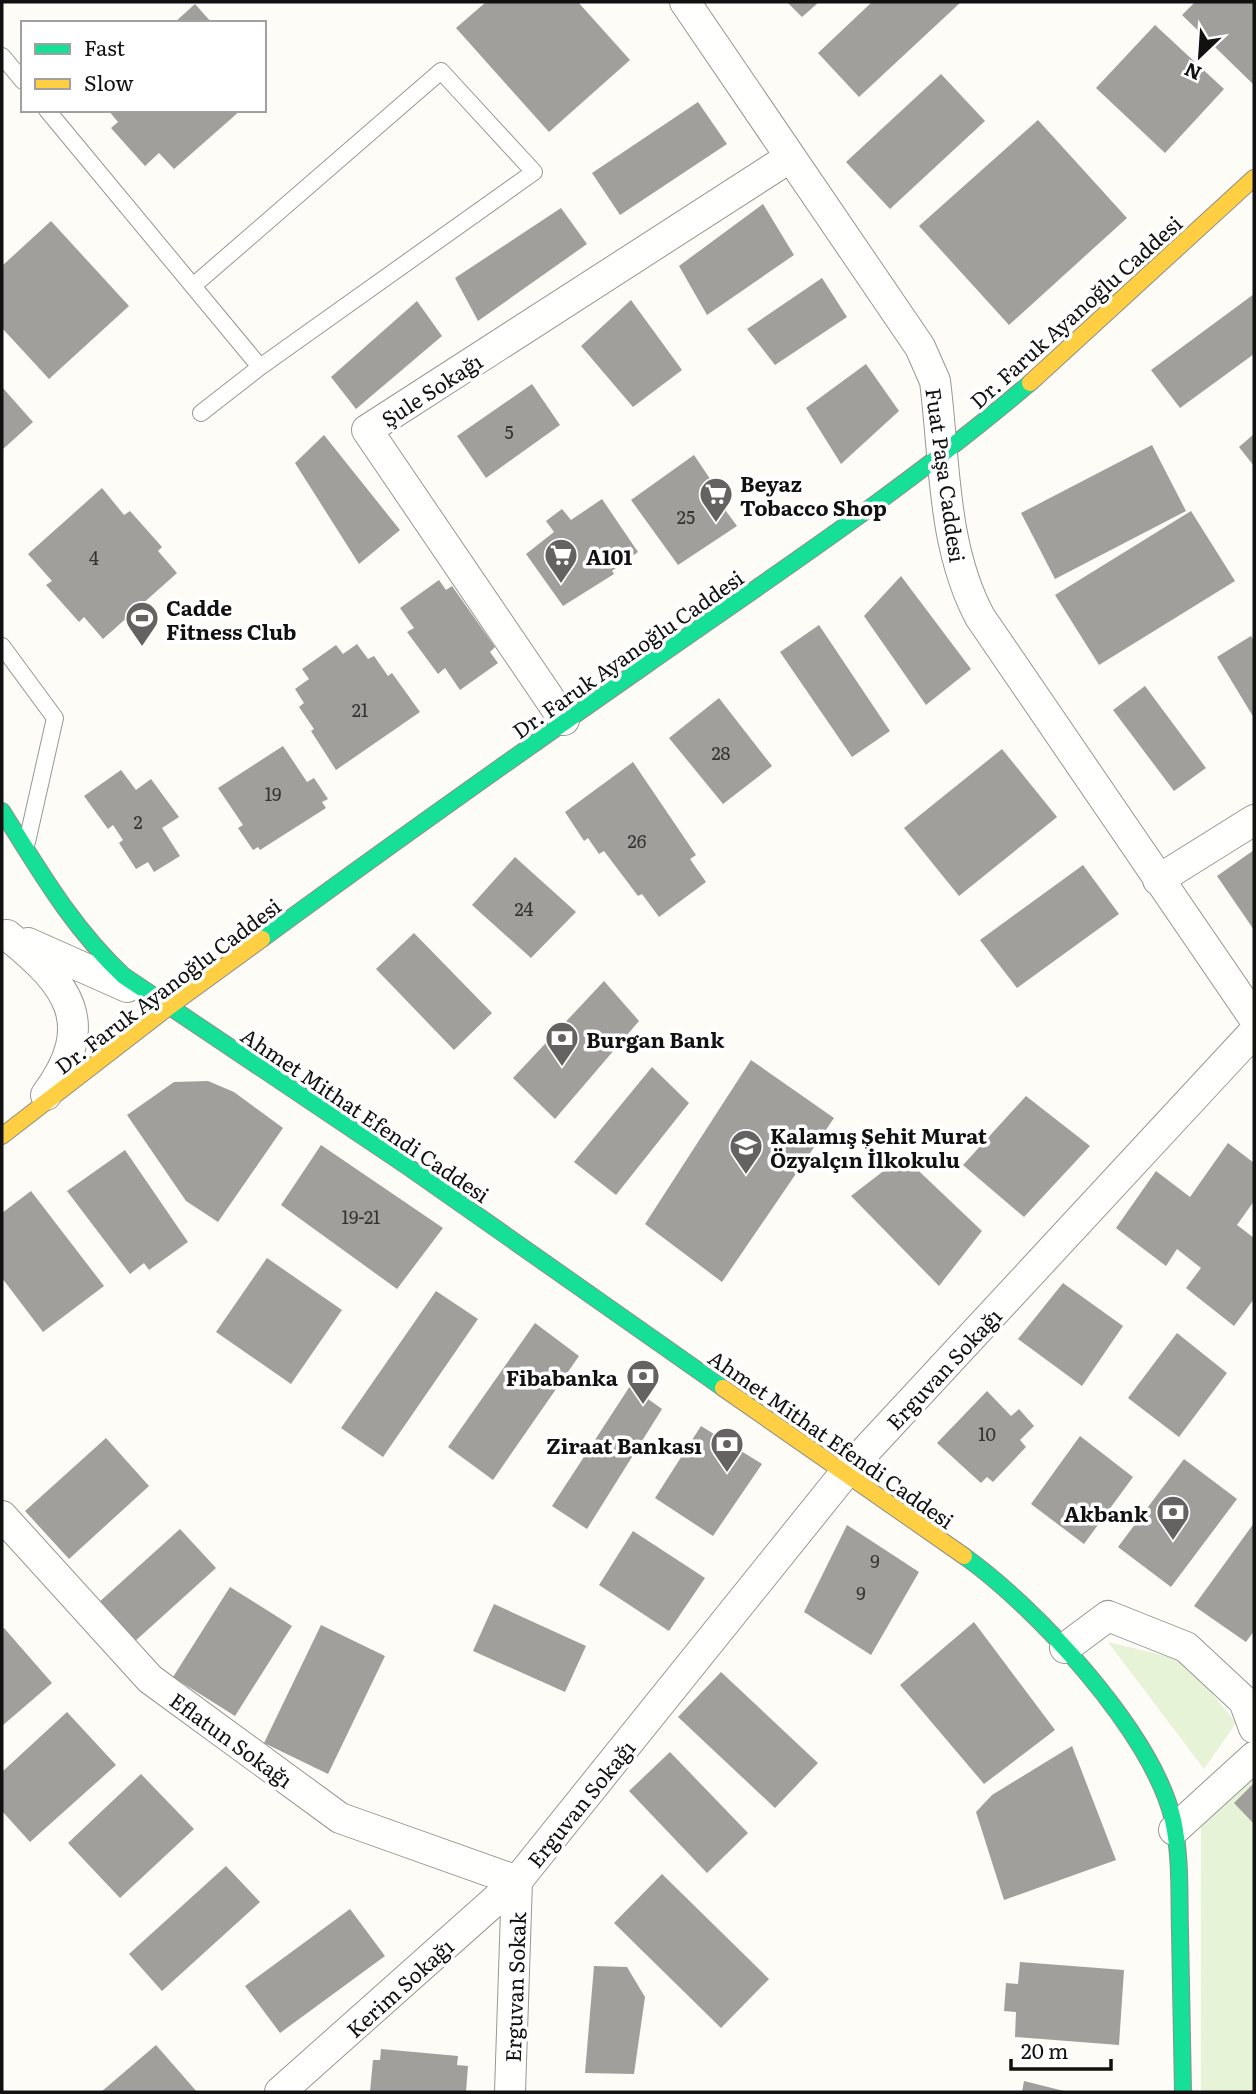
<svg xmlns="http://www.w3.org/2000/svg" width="1256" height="2094" viewBox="0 0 1256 2094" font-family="Literata,serif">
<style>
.green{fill:#e7f3d7}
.building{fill:#a19f9c}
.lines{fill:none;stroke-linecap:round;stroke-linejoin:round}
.lane-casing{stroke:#979795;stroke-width:18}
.street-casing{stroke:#979795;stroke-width:32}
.fast-casing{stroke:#8e8d8b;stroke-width:18}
.slow-casing{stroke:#8e8d8b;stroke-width:18}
.lane{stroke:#fffffe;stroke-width:16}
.street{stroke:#fffffe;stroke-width:30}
.fast{stroke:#16e098;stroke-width:16}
.slow{stroke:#ffcf43;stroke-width:16}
.labels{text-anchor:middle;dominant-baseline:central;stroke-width:7;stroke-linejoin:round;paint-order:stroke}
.number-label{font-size:18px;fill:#353434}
.street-label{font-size:21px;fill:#111;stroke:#fff}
.poi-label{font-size:21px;font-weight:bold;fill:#111;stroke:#fff;text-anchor:start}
</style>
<rect width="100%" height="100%" fill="#fdfcf7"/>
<!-- green -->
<path class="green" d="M1108 1642 1186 1661 1236 1723 1204 1769Z
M1254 1767V2092H1201V1802Z"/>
<!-- building -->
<path class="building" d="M486 2H578L630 60 549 132 456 28Z
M787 2H819L802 17Z
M872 2H961L859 97 818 53Z
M1195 2H1254V85L1182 15Z
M195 4 212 23H174Z
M1155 25 1224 89 1165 153 1096 88Z
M941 74 985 121 890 209 846 162Z
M698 102 727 144 620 215 592 173Z
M108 110H241L174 169 159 153 145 166 111 128 118 122Z
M1038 120 1127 218 1009 325 919 226Z
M763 204 794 255 707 315 679 266Z
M561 208 587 244 478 321 455 278Z
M51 221 129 306 49 379 2 328V266Z
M822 278 847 317 775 365 747 329Z
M1254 294V354L1180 408 1151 370Z
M631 300 682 370 633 407 581 346Z
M417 301 442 336 356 409 331 377Z
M866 364 899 411 841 464 806 408Z
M532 384 560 425 486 478 457 436Z
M2 387 33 422 2 450Z
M1254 434V466L1239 447Z
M324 435 400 530 359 564 295 463Z
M1152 445 1186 511 1055 579 1021 513Z
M694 455 727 504 723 507 737 526 678 565 631 500Z
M102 488 124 515 130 511 162 547 158 551 177 573 103 639 84 617 79 622 46 585 52 581 28 554Z
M602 499 638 552 612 571 614 574 563 606 526 554 554 532 546 521 562 509 571 520Z
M1191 511 1235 581 1099 665 1055 595Z
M901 576 971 669 926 705 864 616Z
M439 580 446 590 452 586 495 647 490 652 498 663 460 690 445 668 438 674 407 632 414 628 400 608Z
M819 625 890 731 852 757 780 652Z
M1251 636 1254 641V718L1217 657Z
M357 644 368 659 374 656 388 676 392 673 420 712 336 770 311 731 314 729 299 707 304 703 295 689 309 679 302 669 336 645 343 654Z
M1145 686 1206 768 1174 791 1113 710Z
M719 698 772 766 723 804 669 738Z
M283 746 307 782 314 778 328 799 322 802 326 808 260 850 258 847 253 850 238 828 243 825 218 788Z
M1002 749 1057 817 959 896 904 828Z
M633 762 696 855 690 859 706 882 659 917 642 894 638 896 604 851 599 854 588 838 584 841 565 812Z
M121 770 136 790 151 779 179 817 162 828 180 856 154 872 148 862 136 869 119 843 123 840 113 825 108 829 84 796Z
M1254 850V930L1217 876Z
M515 857 576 912 531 958 472 905Z
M1083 865 1119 914 1017 988 980 940Z
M414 933 492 1013 454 1050 376 969Z
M604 981 639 1021 555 1119 513 1078Z
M751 1060 834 1118 722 1282 645 1224Z
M652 1067 689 1103 616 1195 574 1162Z
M208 1081 234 1092 283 1128 218 1222 186 1201 127 1115 174 1082Z
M1026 1096 1090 1146 1024 1217 963 1165Z
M1228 1143 1254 1163V1201L1237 1225 1254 1238V1299L1234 1326 1186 1288 1201 1268 1177 1249 1166 1266 1116 1228 1156 1171 1190 1197Z
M321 1145 443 1228 397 1289 281 1205Z
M125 1150 188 1242 149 1270 144 1263 130 1274 67 1191Z
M903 1156 982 1231 939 1286 851 1196Z
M31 1191 104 1286 43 1332 2 1278V1213Z
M267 1258 342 1310 291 1384 216 1332Z
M1063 1283 1123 1326 1082 1386 1018 1339Z
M436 1291 478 1319 383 1457 341 1428Z
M535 1323 579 1356 493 1480 448 1447Z
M1177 1333 1227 1373 1179 1437 1128 1398Z
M630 1386 662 1409 587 1529 552 1506Z
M987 1391 1011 1416 1019 1409 1034 1426 1020 1440 1026 1447 993 1482 987 1477 981 1483 937 1443Z
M701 1426 762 1464 713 1536 655 1498Z
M1080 1436 1133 1477 1084 1544 1031 1504Z
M106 1438 149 1486 69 1559 25 1511Z
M1184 1459 1237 1499 1171 1587 1118 1547Z
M1254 1523V1631L1246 1642 1194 1606Z
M847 1525 919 1572 871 1655 804 1612Z
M180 1529 216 1568 133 1643 97 1604Z
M633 1531 705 1578 669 1631 599 1585Z
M230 1587 292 1626 235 1716 173 1677Z
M494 1604 586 1646 565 1692 473 1651Z
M974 1622 1055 1730 984 1784 900 1685Z
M321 1625 385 1656 328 1774 264 1743Z
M4 1628 52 1683 2 1726V1630Z
M721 1672 818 1763 775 1808 678 1717Z
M67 1712 116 1765 30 1842 2 1811V1772Z
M1072 1746 1116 1860 1004 1900 976 1812 992 1795Z
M670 1752 748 1833 707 1873 629 1791Z
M141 1774 194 1829 120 1898 68 1843Z
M1254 1783V1824L1234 1803Z
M226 1866 260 1902 162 1991 129 1954Z
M662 1874 769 1979 721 2028 614 1923Z
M350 1909 385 1956 280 2033 245 1986Z
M1020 1962 1124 1970 1119 2045 1015 2037 1016 2012 1004 2011 1006 1983 1018 1984Z
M594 1966 627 1967 645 1997 634 2074 585 2073Z
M156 2045 197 2092H101Z
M381 2049 458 2056 457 2065 468 2066 466 2092H370L373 2060H380Z
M1024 2081 1064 2091V2092H1022Z"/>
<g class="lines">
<defs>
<path id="lane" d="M2 56 23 81
M47 110 260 367
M193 286 441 71 534 172 260 367 201 413
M2 646 55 718 27 842"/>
<path id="street" d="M685 2 920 347 935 381C945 460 942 546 980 617L1254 1018
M564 720 367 430 789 158
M1158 880 1254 820
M7 935C68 984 99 1023 46 1095
M28 943 127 987
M2 1516 150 1679 340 1818 517 1881
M1065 1648 1108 1616 1186 1647 1244 1701 1254 1728
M1174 1830 1254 1757
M280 2092 517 1881 845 1473 1254 1032
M510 2092 517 1881"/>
<path id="fast" d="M2 811C39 870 73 929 124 976L407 1166 723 1388
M262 939C389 846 517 755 646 665 776 574 909 486 1030 383
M964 1556C1036 1607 1153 1733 1173 1820 1181 1857 1179 1895 1180 1932 1181 1985 1182 2039 1183 2092"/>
<path id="slow" d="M1030 383 1254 178
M2 1136 170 1006 262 939
M723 1388 964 1556"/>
</defs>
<!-- lane casing -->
<use href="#lane" class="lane-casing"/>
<!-- street casing -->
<use href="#street" class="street-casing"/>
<!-- fast casing -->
<use href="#fast" class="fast-casing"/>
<!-- slow casing -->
<use href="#slow" class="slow-casing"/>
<!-- lane -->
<use href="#lane" class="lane"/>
<!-- street -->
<use href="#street" class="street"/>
<!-- fast -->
<use href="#fast" class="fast"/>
<!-- slow -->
<use href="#slow" class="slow"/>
</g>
<!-- icons -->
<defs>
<symbol id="supermarket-pin" viewBox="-11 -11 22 30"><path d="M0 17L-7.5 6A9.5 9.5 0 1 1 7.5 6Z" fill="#646362" stroke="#fff"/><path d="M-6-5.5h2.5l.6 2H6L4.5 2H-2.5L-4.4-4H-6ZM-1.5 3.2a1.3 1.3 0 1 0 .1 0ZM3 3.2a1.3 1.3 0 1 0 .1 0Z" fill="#fff"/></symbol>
<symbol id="stadium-pin" viewBox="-11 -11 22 30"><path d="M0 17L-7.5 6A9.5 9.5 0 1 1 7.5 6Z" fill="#646362" stroke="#fff"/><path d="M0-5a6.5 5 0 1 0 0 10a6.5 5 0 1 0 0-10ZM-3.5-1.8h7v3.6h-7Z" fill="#fff"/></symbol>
<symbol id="bank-pin" viewBox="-11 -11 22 30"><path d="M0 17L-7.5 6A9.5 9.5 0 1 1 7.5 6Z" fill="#646362" stroke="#fff"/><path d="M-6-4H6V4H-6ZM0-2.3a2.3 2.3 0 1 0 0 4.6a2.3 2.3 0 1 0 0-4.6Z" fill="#fff"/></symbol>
<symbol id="school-pin" viewBox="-11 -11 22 30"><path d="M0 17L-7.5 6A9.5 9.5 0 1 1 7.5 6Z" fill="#646362" stroke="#fff"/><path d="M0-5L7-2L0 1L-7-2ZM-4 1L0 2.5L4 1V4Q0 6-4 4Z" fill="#fff"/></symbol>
</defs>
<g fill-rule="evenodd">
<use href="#supermarket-pin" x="697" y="475" width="38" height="52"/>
<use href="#supermarket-pin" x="542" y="536" width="38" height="52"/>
<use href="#stadium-pin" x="123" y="599" width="38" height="52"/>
<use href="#bank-pin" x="543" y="1019" width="38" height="52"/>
<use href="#school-pin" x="727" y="1127" width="38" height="52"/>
<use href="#bank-pin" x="624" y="1357" width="38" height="52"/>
<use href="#bank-pin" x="708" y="1425" width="38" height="52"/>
<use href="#bank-pin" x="1154" y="1493" width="38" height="52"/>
</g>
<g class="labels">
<!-- number labels -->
<g class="number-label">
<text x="509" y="431">5</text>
<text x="686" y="516">25</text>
<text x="94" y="557">4</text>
<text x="360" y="709">21</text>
<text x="721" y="752">28</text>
<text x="273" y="793">19</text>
<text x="138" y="821">2</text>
<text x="637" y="840">26</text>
<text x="524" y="908">24</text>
<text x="361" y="1216">19-21</text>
<text x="987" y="1433">10</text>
<text x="875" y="1560">9</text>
<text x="861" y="1592">9</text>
</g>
<!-- street labels -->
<g class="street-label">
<text transform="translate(1075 311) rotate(-42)">Dr. Faruk Ayanoğlu Caddesi</text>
<text transform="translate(431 389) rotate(-33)">Şule Sokağı</text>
<text transform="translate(947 475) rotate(82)">Fuat Paşa Caddesi</text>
<text transform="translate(627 653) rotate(-35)">Dr. Faruk Ayanoğlu Caddesi</text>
<text transform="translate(167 985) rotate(-37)">Dr. Faruk Ayanoğlu Caddesi</text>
<text transform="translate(366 1114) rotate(34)">Ahmet Mithat Efendi Caddesi</text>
<text transform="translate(943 1368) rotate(-47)">Erguvan Sokağı</text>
<text transform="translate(832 1438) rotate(35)">Ahmet Mithat Efendi Caddesi</text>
<text transform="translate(232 1739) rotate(36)">Eflatun Sokağı</text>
<text transform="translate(580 1803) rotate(-51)">Erguvan Sokağı</text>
<text transform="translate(399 1987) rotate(-42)">Kerim Sokağı</text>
<text transform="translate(514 1987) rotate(-88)">Erguvan Sokak</text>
</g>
<!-- poi labels -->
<g class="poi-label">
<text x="740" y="482">Beyaz<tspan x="740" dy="24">Tobacco Shop</tspan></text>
<text x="586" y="555">A101</text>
<text x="166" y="606">Cadde<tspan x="166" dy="24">Fitness Club</tspan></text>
<text x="586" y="1038">Burgan Bank</text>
<text x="770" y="1134">Kalamış Şehit Murat<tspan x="770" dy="24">Özyalçın İlkokulu</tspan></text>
<text x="618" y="1376" text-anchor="end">Fibabanka</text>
<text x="702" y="1444" text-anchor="end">Ziraat Bankası</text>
<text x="1148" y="1512" text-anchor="end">Akbank</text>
</g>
</g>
<!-- border -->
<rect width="1256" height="2094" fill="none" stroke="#111111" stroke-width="7"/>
<!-- legend -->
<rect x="21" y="21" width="245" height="91" fill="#ffffff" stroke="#a0a0a0" stroke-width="2"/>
<rect x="35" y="44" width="35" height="10" fill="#16e098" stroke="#a0a0a0" stroke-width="2"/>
<text x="84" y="56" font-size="21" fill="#111111">Fast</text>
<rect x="35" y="79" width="35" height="10" fill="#ffcf43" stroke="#a0a0a0" stroke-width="2"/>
<text x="84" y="91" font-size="21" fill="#111111">Slow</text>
<!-- north arrow -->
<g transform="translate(1200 56) rotate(205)" stroke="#ffffff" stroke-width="5" paint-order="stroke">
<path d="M0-5L12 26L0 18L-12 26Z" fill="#111111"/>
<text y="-10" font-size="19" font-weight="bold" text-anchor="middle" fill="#111111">N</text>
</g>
<!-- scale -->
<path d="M1011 2059v10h100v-10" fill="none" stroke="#111111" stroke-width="3.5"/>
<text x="1021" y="2059" font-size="21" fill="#111111" stroke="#ffffff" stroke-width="5" paint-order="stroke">20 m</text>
</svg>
